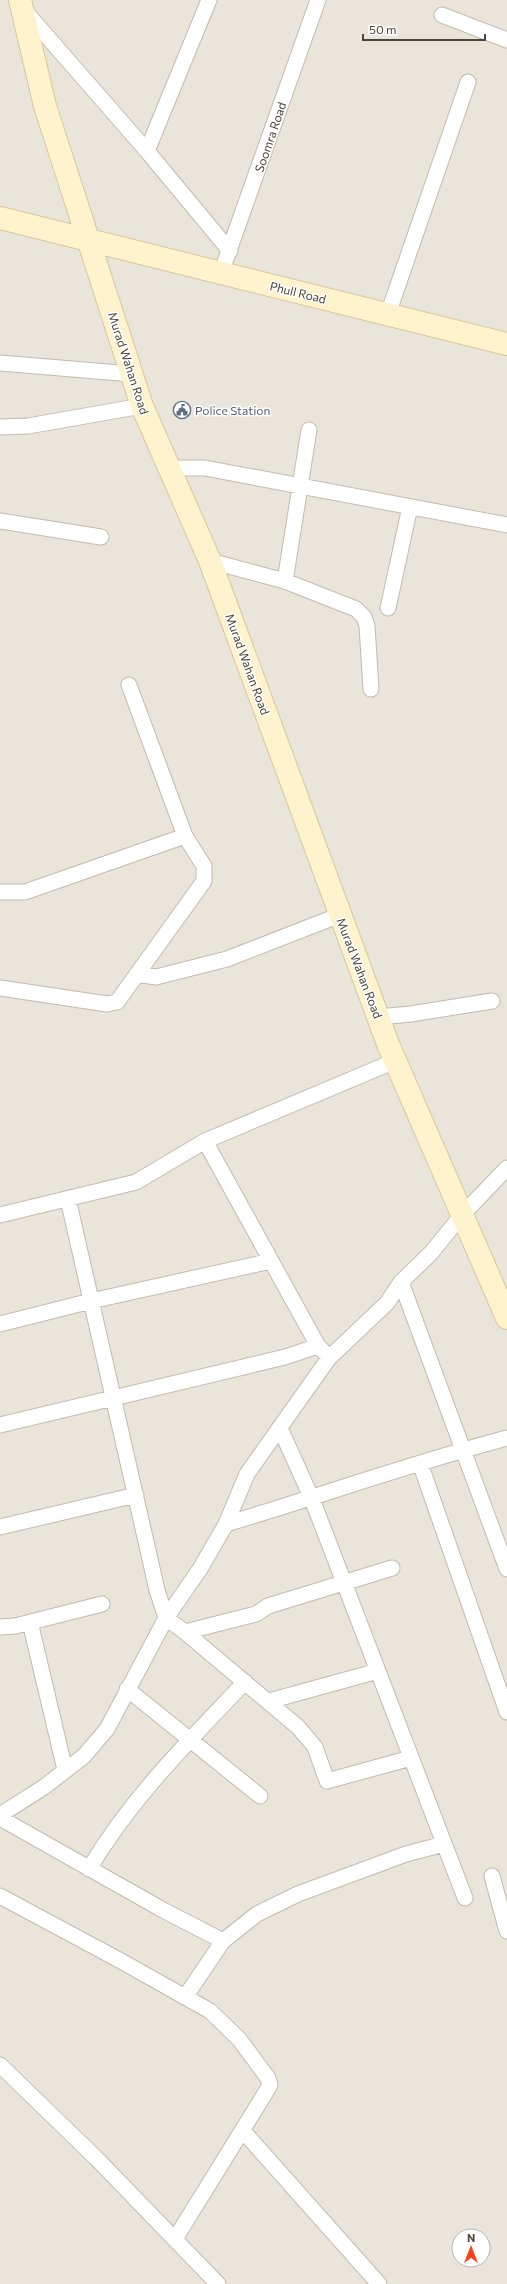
<svg xmlns="http://www.w3.org/2000/svg" width="507" height="2284" viewBox="0 0 507 2284" font-family="Commissioner,sans-serif">
<style>
.residential{fill:#eae5da;fill-rule:evenodd}
.lines{fill:none;stroke-linecap:round;stroke-linejoin:round}
.street-casing{stroke:#c2bbae;stroke-width:17}
.secondary-casing{stroke:#d6c79b;stroke-width:24}
.street{stroke:#fff;stroke-width:15}
.secondary{stroke:#fff3cd;stroke-width:22}
.labels{text-anchor:middle;dominant-baseline:central;stroke-width:3;stroke-linejoin:round;paint-order:stroke}
.street-label{font-size:12px;fill:#4b4439;stroke:#fff}
.service-label{font-size:12px;fill:#4e5e75;stroke:#fff;text-anchor:start}
</style>
<rect width="100%" height="100%" fill="#f6f3ec"/>
<!-- residential -->
<path class="residential" d="M0 0H507V2284H0ZM459 2236H483V2260H459Z"/>
<g class="lines">
<defs>
<path id="street" d="M24 10 147 151 230 251
M442 15 507 40
M147 151 209 0
M221 273 318 0
M388 314 468 82
M0 363 132 374
M0 427 28 426 142 406
M171 468H205L507 525
M0 521 101 537
M210 561 285 581 356 609 364 617 367 626 371 689
M285 581 309 430
M388 608 410 507
M0 892H25L185 836
M137 974 156 977 227 959 340 915
M0 988 107 1004 117 1002 204 881V866L185 836 129 685
M378 1017 411 1014 492 1001
M205 1141 318 1346 324 1352
M68 1199 157 1590 166 1618 185 1632 298 1727 315 1747 327 1781 411 1758
M0 1215 136 1182 205 1141 395 1061
M401 1282 507 1569
M0 1324 91 1301 271 1261
M0 1425 285 1357 318 1346
M280 1428 312 1499 465 1898
M420 1463 507 1712
M226 1524C320 1496 412 1463 507 1438
M0 1527 136 1495
M30 1622 65 1770
M0 1627 15 1626 102 1604
M185 1632 256 1614 268 1606 392 1568
M127 1689 260 1796
M269 1701 378 1671
M0 1815 44 1787 84 1756 107 1729 166 1618 200 1569 226 1524 247 1474 329 1358 387 1303 401 1282 431 1253 461 1216 507 1168
M0 1818 163 1910 223 1941
M89 1869C131 1798 189 1741 245 1682
M492 1876 507 1931
M0 1896 121 1961 210 2011 239 2039 268 2078 270 2085 261 2100 175 2239
M185 1997 223 1941 257 1914 298 1894 406 1854 444 1844
M0 2065 96 2158 218 2284
M243 2131 379 2284"/>
<path id="secondary" d="M20 0 45 106 142 406 210 561 388 1044 507 1318
M0 218 507 344"/>
</defs>
<!-- street casing -->
<use href="#street" class="street-casing"/>
<!-- secondary casing -->
<use href="#secondary" class="secondary-casing"/>
<!-- street -->
<use href="#street" class="street"/>
<!-- secondary -->
<use href="#secondary" class="secondary"/>
</g>
<!-- icons -->
<defs>
<symbol id="civic-ring" viewBox="-11 -11 22 22"><circle r="9.5" fill="#fff" stroke="#5c6f8a" stroke-width="1.5"/><path d="M-.6-6.5H3V-4.5H.6V-3L4-1V1h2V6H-6V1h2V-1L-.6-3ZM-1.2 2.5V6h2.4V2.5Z" fill="#5c6f8a"/></symbol>
</defs>
<g fill-rule="evenodd">
<use href="#civic-ring" x="172" y="400" width="20" height="20"/>
</g>
<g class="labels">
<!-- street labels -->
<g class="street-label">
<text transform="translate(270 137) rotate(-71)">Soomra Road</text>
<text transform="translate(298 292) rotate(14)">Phull Road</text>
<text transform="translate(129 363) rotate(72)">Murad Wahan Road</text>
<text transform="translate(248 664) rotate(70)">Murad Wahan Road</text>
<text transform="translate(360 968) rotate(69)">Murad Wahan Road</text>
</g>
<!-- service labels -->
<g class="service-label">
<text x="195" y="410">Police Station</text>
</g>
</g>
<!-- north arrow -->
<g transform="translate(471 2248)"><circle r="19" fill="#ffffff" stroke="#b7b4b0"/>
<path d="M0-3L7 15L0 10L-7 15Z" fill="#fc3f1d"/>
<text y="-6" font-size="11" font-weight="bold" text-anchor="middle" fill="#4b4439">N</text>
</g>
<!-- scale -->
<path d="M363 34v6h122v-6" fill="none" stroke="#4b4439" stroke-width="2"/>
<text x="369" y="34" font-size="12" fill="#4b4439" stroke="#ffffff" stroke-width="3" paint-order="stroke">50 m</text>
</svg>
